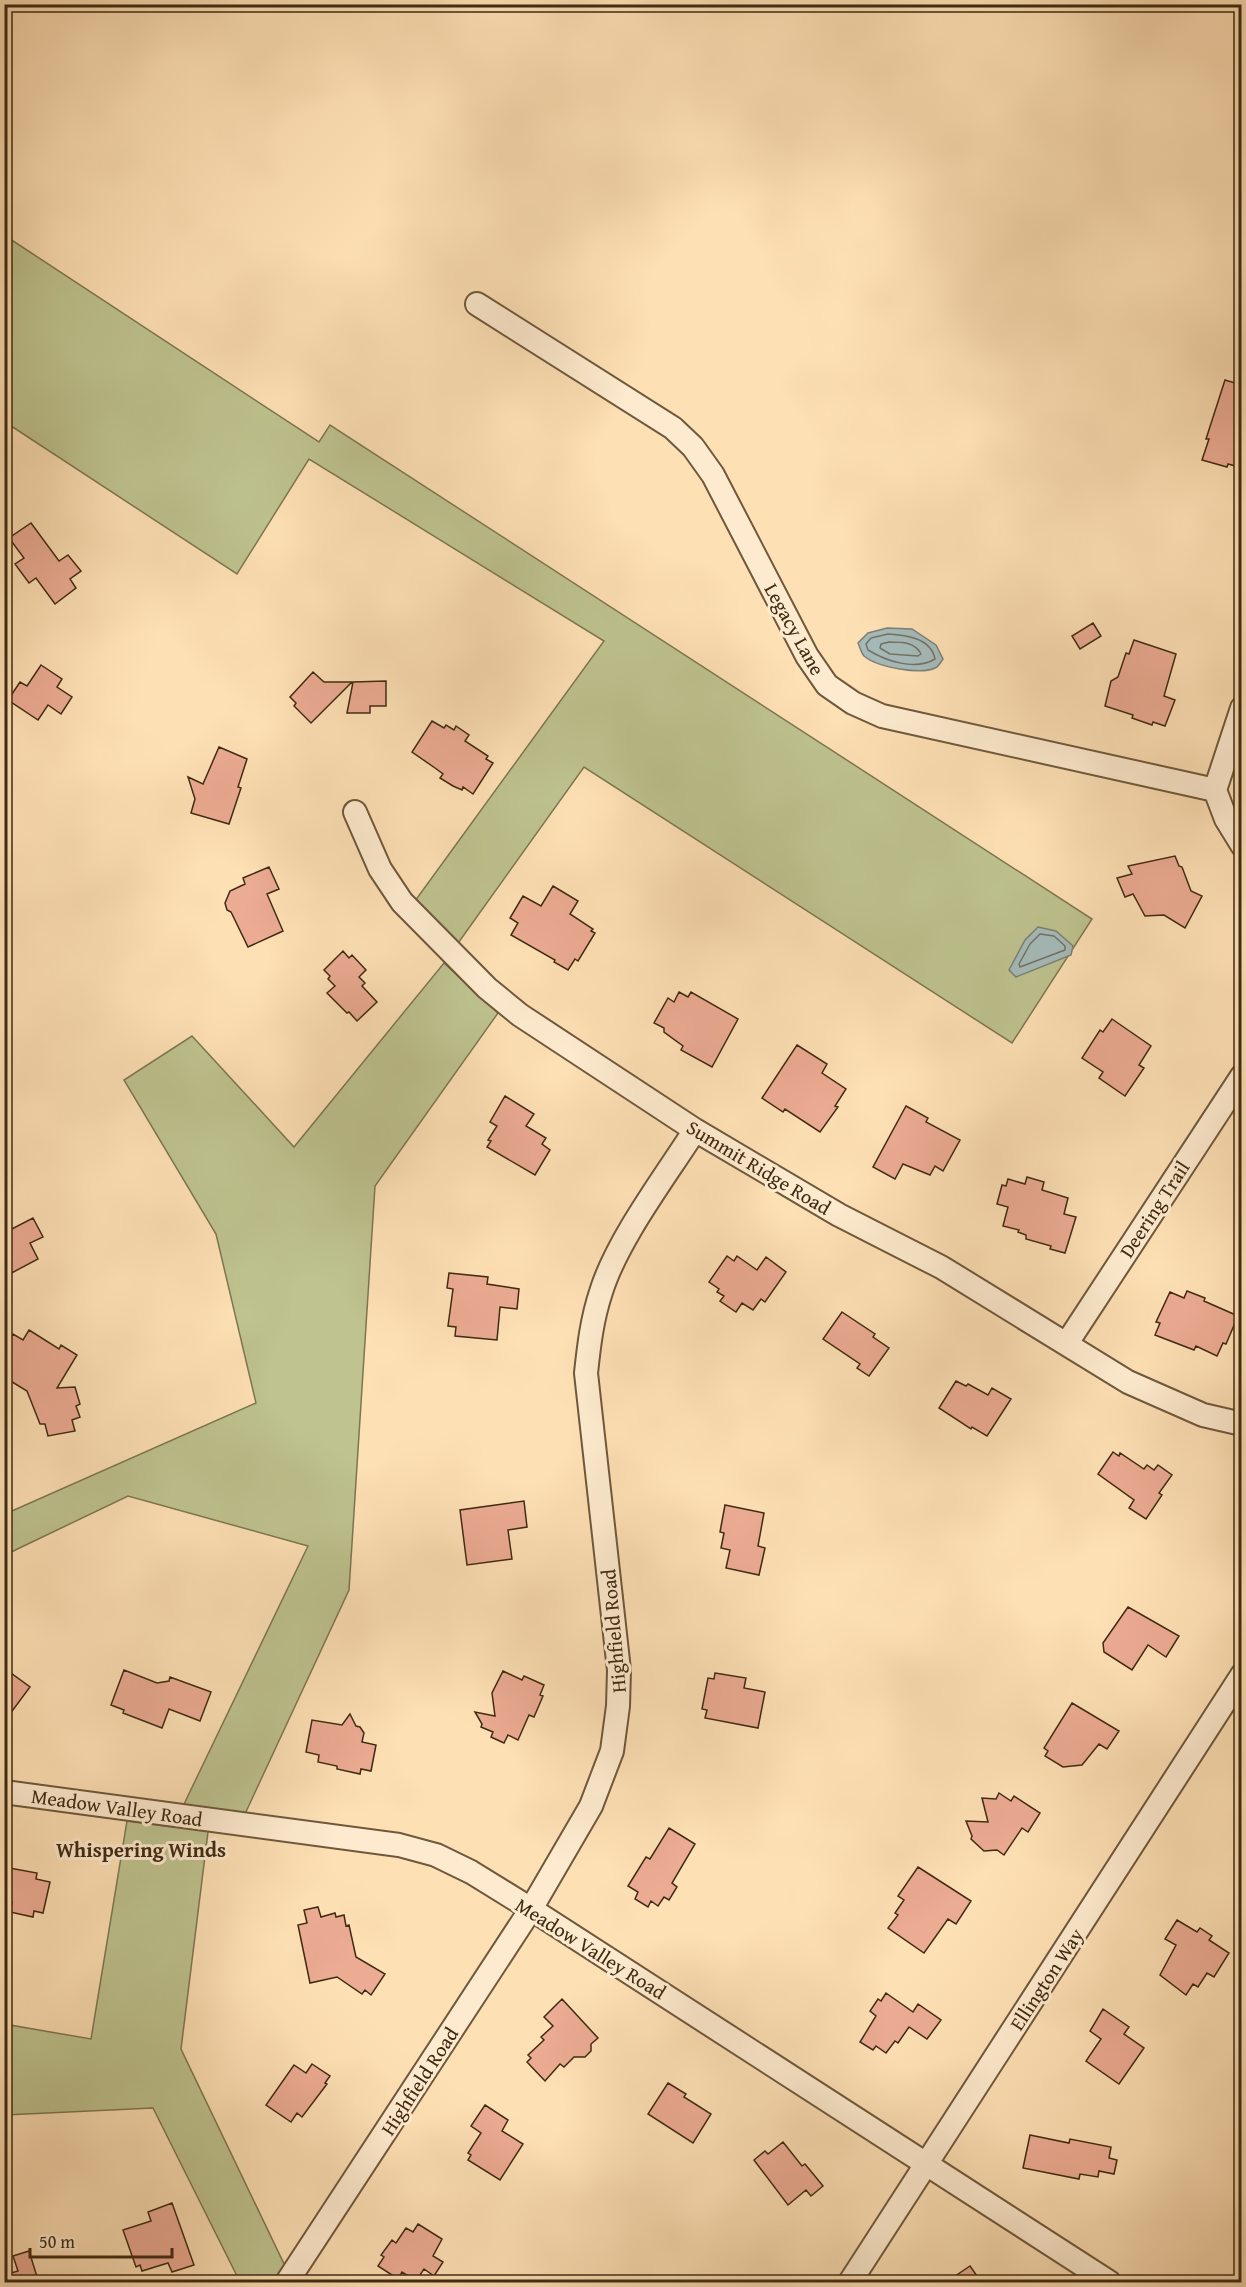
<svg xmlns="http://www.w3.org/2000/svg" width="1246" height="2287" viewBox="0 0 1246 2287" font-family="'Gentium Book Plus',serif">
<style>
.green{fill:#bec38f;stroke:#7e7650;stroke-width:1.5}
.water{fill:#a5bab9;stroke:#7c8076;stroke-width:1.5}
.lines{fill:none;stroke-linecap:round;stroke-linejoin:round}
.shore{stroke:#727266;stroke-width:1.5}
.building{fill:#ecab93;stroke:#3f2a12;stroke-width:1.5}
.street-casing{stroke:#6f583b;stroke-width:26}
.street{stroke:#feebcf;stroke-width:22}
.labels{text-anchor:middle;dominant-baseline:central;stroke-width:6;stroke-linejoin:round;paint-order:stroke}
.street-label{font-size:20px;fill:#3f2a12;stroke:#feebcf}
.neighbourhood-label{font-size:21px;font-weight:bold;fill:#3f2a12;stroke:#feebcf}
</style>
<rect width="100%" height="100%" fill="#fee0b5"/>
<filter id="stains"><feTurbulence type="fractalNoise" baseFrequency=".00333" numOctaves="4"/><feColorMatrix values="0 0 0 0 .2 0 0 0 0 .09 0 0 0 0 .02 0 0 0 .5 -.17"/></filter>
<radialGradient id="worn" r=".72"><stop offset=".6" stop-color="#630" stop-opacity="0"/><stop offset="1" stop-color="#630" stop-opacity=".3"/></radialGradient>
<!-- green -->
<path class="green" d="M4 235 319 442 330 425 1092 919 1012 1043 584 767 456 946 415 901 604 641 309 459 237 574 5 422Z
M444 963 498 1013 375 1186 349 1590 244 1816 213 1812 208 1832 181 2049 286 2268 276 2282H240L153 2108 5 2115 4 2024 91 2039 127 1821 173 1827 308 1546 128 1496 5 1555V1514L256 1403 216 1234 124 1080 192 1036 294 1147Z"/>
<!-- water -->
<path class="water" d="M887 628 912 629 936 645 943 659C941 662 939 665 937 667 922 676 877 667 864 656 861 653 860 647 858 643L868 633Z
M1038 927 1056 931 1073 946 1071 955 1016 977 1009 970 1025 940Z"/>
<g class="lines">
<!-- shore -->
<path class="shore" d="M888 634C906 635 931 638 935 659 915 671 886 661 868 650L866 644 871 638Z
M889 642C902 642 915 642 921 654L918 656 890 654 880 648 881 644Z
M1040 934 1054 936 1065 946V950L1020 967 1019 964 1030 944Z"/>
</g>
<!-- building -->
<path class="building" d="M1225 380 1242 385V468L1228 464 1227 467 1202 460 1209 439H1206Z
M31 523 59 561 68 555 81 571 70 579 76 588 55 604 36 578 29 583 15 564 24 558 9 538Z
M1093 623 1101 636 1080 649 1072 636Z
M1134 640 1176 654 1164 696 1175 700 1165 726 1153 722 1152 725 1132 718 1133 715 1105 706 1111 681 1118 677 1126 653 1129 654Z
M41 665 62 679 57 687 72 697 61 714 48 705 38 720 8 700 20 682 27 686Z
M313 672 324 682H352L311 723 294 706 296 703 290 697Z
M386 681V706H370V713H347L353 682Z
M432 721 444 728 446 725 454 730 456 726 469 735 465 741 488 756 486 759 493 763 473 794 463 787 462 790 453 786 440 778 443 774 435 768 412 752Z
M219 747 247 759 238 787 241 788 229 824 191 813 195 799 188 777 203 784Z
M1175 856 1179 866 1182 867 1191 891 1202 896 1185 928 1164 915 1145 916 1133 894 1125 897 1117 878 1132 874 1128 866Z
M269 867 279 889 267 894 283 931 248 947 231 912 227 910 225 903 230 891 245 884 243 878Z
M553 886 578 901 570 914 593 929 591 931 595 933 578 961 575 959 568 970 554 962 555 960 511 935 518 923 510 918 523 896 541 906Z
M343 951 349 958 352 955 366 970 359 977 365 983 362 986 377 1002 357 1021 349 1012 347 1013 327 993 335 986 328 979 330 976 324 970Z
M679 992 688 997 691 992 738 1019 712 1067 681 1050 683 1046 664 1032V1028L654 1023 668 998 674 1002Z
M1112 1019 1151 1046 1139 1065 1144 1068 1125 1096 1099 1078 1103 1072 1082 1058 1100 1030 1103 1032Z
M797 1045 827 1064 822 1073 846 1089 835 1106 838 1107 820 1132 785 1109 783 1112 762 1098Z
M505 1096 534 1114 526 1126 546 1138 542 1144 550 1150 535 1175 487 1147 491 1141 488 1140 497 1126 490 1122Z
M906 1106 928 1118 926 1122 960 1140 943 1171 935 1166 930 1175 903 1164 895 1179 873 1167Z
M1027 1177 1044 1182 1042 1190 1068 1198 1064 1214 1076 1217 1065 1253 1050 1249 1051 1246 1026 1239V1235L1018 1232 1019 1230 1003 1226 1008 1207 997 1204 1002 1185 1006 1186 1008 1179 1025 1184Z
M33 1218 43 1237 30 1243 38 1259 4 1277V1233Z
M727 1256 734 1261 737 1256 757 1270 766 1257 786 1272 765 1302 761 1299 753 1310 742 1303 736 1312 720 1301 724 1296 717 1292 719 1289 709 1282Z
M449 1273 488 1277 487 1284 519 1289 517 1309 500 1307 497 1340 455 1336 456 1327 448 1326 453 1289 447 1288Z
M1187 1291 1205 1298 1204 1301 1238 1316 1226 1344 1223 1343 1217 1356 1196 1346 1194 1350 1155 1335 1160 1323 1156 1322 1170 1292 1184 1298Z
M842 1312 875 1334 873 1337 889 1348 869 1376 857 1368 860 1364 823 1339Z
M29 1330 59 1349 61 1345 77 1355 57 1388 75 1387 80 1404 76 1406 80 1417 72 1420 75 1431 48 1436 45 1424H40L27 1391 4 1377V1348L13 1334 23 1340Z
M956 1381 966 1386 968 1384 988 1395 992 1388 1011 1399 987 1436 972 1427 971 1429 939 1408Z
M1113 1452 1119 1456 1120 1453 1144 1469 1147 1465 1154 1470 1158 1465 1172 1475 1159 1493 1162 1495 1146 1519 1129 1508 1134 1500 1098 1474Z
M524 1501 527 1527 508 1530 512 1559 467 1565 460 1510Z
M725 1505 764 1513 758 1546 765 1548 759 1575 726 1568 730 1550 721 1548 724 1533 720 1532Z
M1128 1607 1179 1636 1166 1657 1148 1645 1132 1670 1104 1652 1103 1643Z
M4 1668 30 1687 4 1722Z
M124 1670 157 1683 169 1681 170 1677 211 1692 200 1721 169 1709 162 1728 123 1713 124 1710 111 1705Z
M503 1671 522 1680 524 1676 544 1685 540 1695 543 1696 534 1717 529 1715 518 1740 508 1735 504 1743 491 1737 493 1732 481 1727 482 1724 475 1712 495 1716 492 1693Z
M715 1673 746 1678 744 1688 765 1692 758 1728 705 1718 707 1710 702 1709 708 1678 714 1679Z
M1072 1703 1119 1731 1107 1749 1099 1744 1082 1765 1063 1767 1045 1756 1048 1751 1044 1748Z
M350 1714 356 1726 360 1727 364 1733 362 1742 376 1745 371 1771 361 1769 360 1774 337 1769V1766L318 1762 319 1755 306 1752 312 1720 342 1725Z
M999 1793 1011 1801 1014 1796 1040 1813 1028 1832 1022 1828 1004 1855 997 1850 984 1851 971 1839 972 1836 966 1821 988 1822 982 1798 996 1799Z
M669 1828 695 1844 672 1883 677 1887 669 1900 664 1897 658 1906 651 1901 648 1907 635 1899 638 1892 628 1886 646 1857 650 1859Z
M4 1867 37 1873 36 1879 50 1882 43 1913 34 1911 33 1917 10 1912 12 1902H9L10 1893 4 1892Z
M918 1867 971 1901 956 1924 948 1919 924 1953 888 1928 898 1915 895 1913 904 1900 898 1896Z
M318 1907 321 1917 335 1913 336 1917 344 1915 346 1926 349 1925 356 1957 385 1974 371 1995 365 1990 362 1994 337 1977 310 1983 298 1925 307 1923 304 1910Z
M1177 1920 1197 1932 1200 1928 1212 1936 1209 1940 1229 1953 1214 1977 1207 1973 1198 1987 1193 1984 1186 1995 1160 1975 1176 1945 1165 1939Z
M886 1993 913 2012 918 2004 941 2020 927 2039 909 2027 898 2043 895 2041 886 2053 876 2046 873 2050 860 2042 876 2016 870 2011 878 1999 881 2001Z
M562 1999 598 2038 591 2044V2051L585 2057H574L564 2067 560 2064 545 2081 527 2062 531 2058 528 2055 544 2040 541 2037 553 2026 544 2017Z
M1103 2009 1129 2027 1124 2034 1144 2048 1119 2084 1086 2061 1101 2039 1090 2031Z
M312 2064 330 2076 325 2083 327 2084 302 2117 297 2113 291 2122 266 2105 294 2065 306 2073Z
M668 2083 686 2094 684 2097 711 2114 693 2143 648 2114Z
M485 2105 508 2120 502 2131 523 2144 500 2180 468 2160 471 2155 468 2153 481 2133 471 2126Z
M1030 2135 1069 2143 1070 2139 1111 2147 1109 2158 1117 2160 1114 2174 1099 2171 1098 2177 1080 2174 1079 2179 1023 2168Z
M783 2142 802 2166 805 2164 823 2186 811 2196 806 2190 788 2205 754 2160 765 2151 768 2154Z
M172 2203 194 2265 172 2272 168 2263 142 2271 140 2265 136 2267 123 2230 151 2221 148 2212Z
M418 2224 442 2239 433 2256 443 2262 434 2276 424 2269 416 2281 402 2272 398 2279 378 2266 384 2257 381 2255 392 2240 396 2243 406 2228 413 2232Z
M29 2251 39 2283H4V2275L18 2271 13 2256Z
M970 2266 982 2283H945Z"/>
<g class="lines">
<defs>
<path id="street" d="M477 304 673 428 693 447 713 475 807 656 827 685 853 703 882 716 1215 790
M1242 708 1215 790 1226 819 1242 845
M355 812 380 869 402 902 487 988 520 1015 695 1130 839 1215 941 1267 1128 1382 1203 1415 1242 1424
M1067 1343 1242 1076
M4 1792 399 1845 436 1855 471 1872 531 1909 1109 2282
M287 2282 531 1909 591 1806 612 1751 618 1706 619 1670 586 1373C589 1345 592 1319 601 1292 617 1240 665 1177 695 1130
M850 2282 1242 1675"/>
</defs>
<!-- street casing -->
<use href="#street" class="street-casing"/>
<!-- street -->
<use href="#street" class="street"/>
</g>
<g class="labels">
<!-- street labels -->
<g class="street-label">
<text transform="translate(795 629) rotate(61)">Legacy Lane</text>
<text transform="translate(759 1167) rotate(31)">Summit Ridge Road</text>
<text transform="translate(1154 1209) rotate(-57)">Deering Trail</text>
<text transform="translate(613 1631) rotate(-95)">Highfield Road</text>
<text transform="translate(117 1807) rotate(8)">Meadow Valley Road</text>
<text transform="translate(591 1948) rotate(32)">Meadow Valley Road</text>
<text transform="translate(1046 1979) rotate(-57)">Ellington Way</text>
<text transform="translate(419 2081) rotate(-57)">Highfield Road</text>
</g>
<!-- neighbourhood labels -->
<g class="neighbourhood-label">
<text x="141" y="1849">Whispering Winds</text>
</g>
</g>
<!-- margin -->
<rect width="1246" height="2287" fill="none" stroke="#fee0b5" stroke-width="24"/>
<rect x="6" y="6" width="1234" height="2275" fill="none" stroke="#3f2a12" stroke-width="3"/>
<rect x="12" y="12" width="1222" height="2263" fill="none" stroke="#3f2a12" stroke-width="1.5"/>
<!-- scale -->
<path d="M30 2248v9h142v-9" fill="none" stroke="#3f2a12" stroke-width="3"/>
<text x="39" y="2248" font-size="18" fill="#3f2a12" stroke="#feebcf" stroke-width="4.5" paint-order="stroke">50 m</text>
<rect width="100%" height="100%" filter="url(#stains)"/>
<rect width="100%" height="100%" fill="url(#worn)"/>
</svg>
